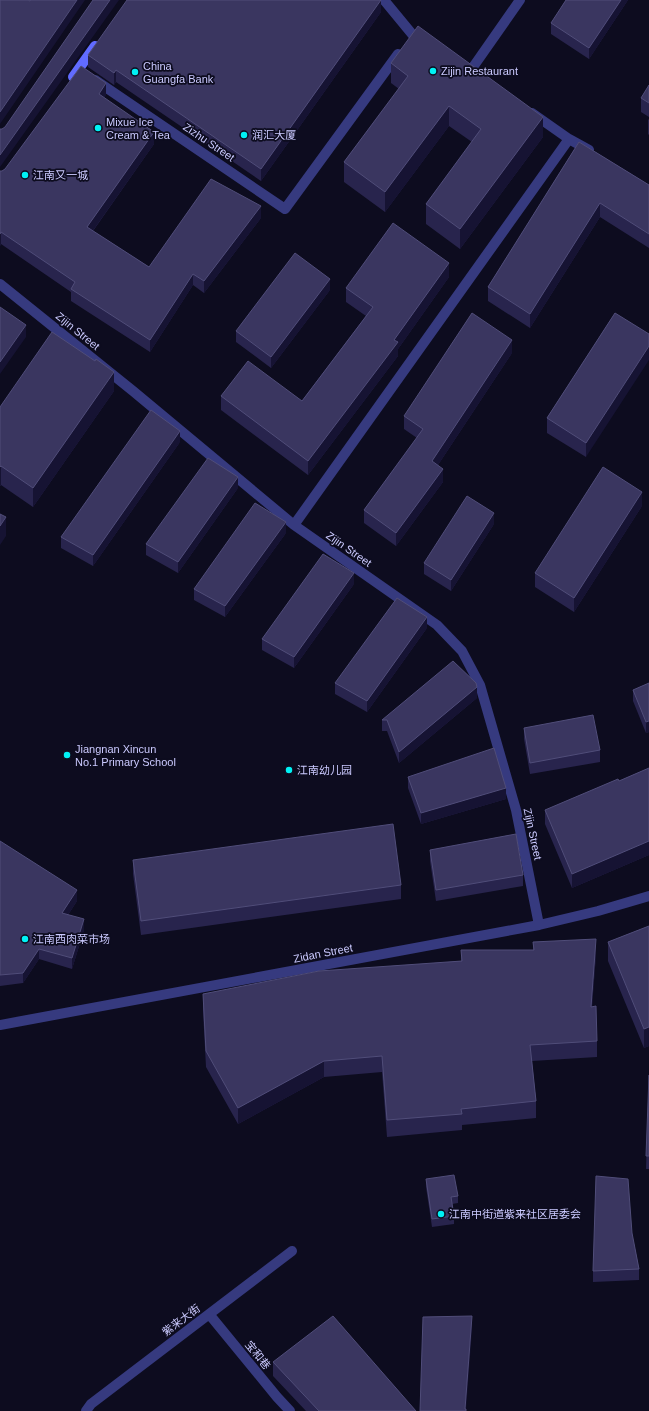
<svg xmlns="http://www.w3.org/2000/svg" width="649" height="1411" viewBox="0 0 649 1411" font-family="Helvetica,'Noto Sans SC',sans-serif">
<style>
.lines{fill:none;stroke-linecap:round;stroke-linejoin:round}
.minor{stroke:#363a7f;stroke-width:10}
.secondary{stroke:#616bff;stroke-width:10}
.wall{fill:#28244d}
.shaded-wall{fill:#161333}
.building{fill:#3a3660;stroke:#504d79}
.poi-dot{fill:#00f2f5;stroke:#0d0c1f;stroke-width:1.5}
.labels{text-anchor:middle;dominant-baseline:central;stroke-width:3.5;stroke-linejoin:round;paint-order:stroke}
.poi-label{font-size:11px;fill:#cbcaff;stroke:#0d0c1f;text-anchor:start}
.street-label{font-size:11px;fill:#cbcaff;stroke:#0d0c1f}
</style>
<rect width="100%" height="100%" fill="#0d0c1f"/>
<g class="lines">
<!-- minor -->
<path class="minor" d="M384 0 412 34 424 41
M471 70 520 0
M95 80 285 209 398 54
M532 113 569 139 589 150
M0 284 133 391 294 525 437 625 462 651 480 685 516 810 539 925
M294 525 569 139
M0 1025 539 925 598 911 649 896
M209 1314 277 1397 290 1411
M86 1411 91 1404 292 1251"/>
<!-- secondary -->
<path class="secondary" d="M73 77 95 46"/>
</g>
<!-- wall -->
<path class="wall" d="M566 0H628L589 59 551 34V23Z
M381 12 261 181 116 82 114 85 88 67V55Z
M391 63 543 137 460 249 426 224V204L472 142 449 126 385 212 344 182V162L399 89 391 83Z
M649 85V117L641 112V98Z
M106 95 104 98 154 144 93 231 149 267 261 218 204 293 193 285 150 352 71 301V292L1 244 0 246 2 171Z
M649 119V135L648 134V120Z
M579 142 649 185V248L600 217 530 328 488 301V287Z
M449 277 398 349V356L308 475 221 410V396L302 401 366 316 346 302V288Z
M330 290 271 368 236 342V331Z
M615 313 586 457 547 433V418Z
M512 353 438 465 443 482 396 546 364 523V510L417 438 404 429V416Z
M114 391 33 507 1 485 0 486V407Z
M180 442 93 566 61 548V537Z
M238 488 178 573 146 555V544Z
M642 506 574 612 535 587V573Z
M494 524 451 591 424 574V563Z
M286 533 225 617 194 600V589Z
M354 584 294 668 262 650V639Z
M427 628 367 712 335 694V683Z
M649 683V732L646 733 633 701V690Z
M477 698 399 763 387 731H382V720Z
M524 728 600 750V762L530 774 524 739Z
M649 768V855L572 888 545 824V810L619 781Z
M408 777 506 799 421 824 408 788Z
M0 841 77 901 68 915 84 930 72 969 39 959 23 983 0 986Z
M430 850 523 875V886L436 901 430 861Z
M133 860 401 885V899L141 935 133 874Z
M649 926V1046L644 1048 608 961V942Z
M533 942 596 955 592 1006 597 1041V1057L532 1061 536 1101V1118L462 1125V1130L387 1137 382 1072 324 1077 238 1124 206 1067 203 1011V994L461 961V950H533Z
M649 1075V1169H646Z
M426 1179 458 1196V1203L452 1204 454 1216V1224L432 1227 426 1187Z
M632 1233 639 1269V1280L593 1282V1271Z
M273 1362 416 1411H306L273 1376Z"/>
<!-- shaded-wall -->
<path class="shaded-wall" d="M77 0H85L0 124V112Z
M110 0H119L0 167V155Z
M381 0V12L261 181V169Z
M621 0H628L589 59V48Z
M116 70V82L114 85V73Z
M106 83V95L99 106V94Z
M449 106V126L385 212V192Z
M543 117V137L460 249V229Z
M154 132V144L87 239V227Z
M600 203V217L530 328V314Z
M261 206V218L204 293V281Z
M1 232V244L0 246V234Z
M449 263V277L398 349V356L308 475V461Z
M193 274V285L150 352V340Z
M330 279V290L271 368V357Z
M26 325V337L0 374V362Z
M512 340V353L432 474V461Z
M649 346V360L586 457V443Z
M114 372V391L33 507V488Z
M180 431V442L93 566V555Z
M1 466V485L0 486V467Z
M443 469V482L396 546V533Z
M238 477V488L178 573V562Z
M642 492V506L574 612V598Z
M494 513V524L451 591V580Z
M6 517V536L0 545V526Z
M286 522V533L225 617V606Z
M354 573V584L294 668V657Z
M427 617V628L367 712V701Z
M477 687V698L399 763V752Z
M649 721V732L646 733V722Z
M506 788V799L421 824V813Z
M649 841V855L572 888V874Z
M77 890V901L62 924V913Z
M84 919V930L72 969V958Z
M596 939V955L591 1023V1007Z
M39 949V959L23 983V973Z
M649 1027V1046L644 1048V1029Z
M324 1061V1077L238 1124V1108Z
M472 1316V1330L466 1411H465Z"/>
<!-- building -->
<path class="building" d="M0 0H28L30 1V0H77L0 112Z
M93 0H110L0 155V129H2L5 127Z
M127 0H381L261 169 116 70 114 73 88 55Z
M566 0H621L589 48 551 23Z
M418 26 543 117 460 229 426 204 481 129 449 106 385 192 344 162 408 76 391 63Z
M81 66 106 83 99 94 154 132 87 227 149 267 211 179 261 206 204 281 193 274 150 340 71 289 75 282 1 232 0 234V171H2L5 169Z
M649 85V103L641 98Z
M579 142 649 185V234L600 203 530 314 488 287Z
M393 223 449 263 394 340 398 342 308 461 221 396 248 361 302 401 373 307 346 288Z
M295 253 330 279 271 357 236 331Z
M0 307 26 325 0 362Z
M472 313 512 340 432 461 443 469 396 533 364 510 423 429 404 416Z
M615 313 649 334V346L586 443 547 418Z
M52 332 95 361 96 359 114 372 33 488 1 466 0 467V407Z
M151 410 180 431 93 555 61 537Z
M208 458 238 477 178 562 146 544Z
M603 467 642 492 574 598 535 573Z
M467 496 494 513 451 580 424 563Z
M255 503 286 522 225 606 194 589Z
M0 514 6 517 0 526Z
M323 554 354 573 294 657 262 639Z
M397 598 427 617 367 701 335 683Z
M453 661 476 683 477 687 399 752 387 720H382Z
M649 683V721L646 722 633 690Z
M593 715 600 750 530 763 524 728Z
M494 748 506 788 421 813 408 777Z
M649 768V841L572 874 545 810 618 779 619 781Z
M393 824 401 885 141 921 133 860Z
M516 834 523 875 436 890 430 850Z
M0 841 77 890 62 913 84 919 72 958 39 949 23 973 0 975Z
M649 926V1027L644 1029 608 942Z
M596 939 591 1007 596 1006 597 1041 530 1045 536 1101 461 1109 462 1114 387 1120 382 1056 324 1061 238 1108 206 1051 203 994 319 971 462 961 461 950H534L533 942Z
M649 1075V1156H646Z
M454 1175 458 1196 451 1197 454 1216 432 1219 426 1179Z
M596 1176 628 1179 632 1233 639 1269 593 1271Z
M333 1316 416 1411H319L273 1362Z
M472 1316 465 1409H466V1411H420L423 1317Z"/>
<!-- markers -->
<g class="poi-dot">
<circle cx="433" cy="71" r="4"/>
<circle cx="135" cy="72" r="4"/>
<circle cx="98" cy="128" r="4"/>
<circle cx="244" cy="135" r="4"/>
<circle cx="25" cy="175" r="4"/>
<circle cx="67" cy="755" r="4"/>
<circle cx="289" cy="770" r="4"/>
<circle cx="25" cy="939" r="4"/>
<circle cx="441" cy="1214" r="4"/>
</g>
<g class="labels">
<!-- poi labels -->
<g class="poi-label">
<text x="143" y="66">China<tspan x="143" dy="13">Guangfa Bank</tspan></text>
<text x="441" y="71">Zijin Restaurant</text>
<text x="106" y="122">Mixue Ice<tspan x="106" dy="13">Cream &amp; Tea</tspan></text>
<text x="252" y="135">润汇大厦</text>
<text x="33" y="175">江南又一城</text>
<text x="75" y="749">Jiangnan Xincun<tspan x="75" dy="13">No.1 Primary School</tspan></text>
<text x="297" y="770">江南幼儿园</text>
<text x="33" y="939">江南西肉菜市场</text>
<text x="449" y="1214">江南中街道紫来社区居委会</text>
</g>
<!-- street labels -->
<g class="street-label">
<text transform="translate(209 142) rotate(34)">Zizhu Street</text>
<text transform="translate(78 331) rotate(39)">Zijin Street</text>
<text transform="translate(349 549) rotate(35)">Zijin Street</text>
<text transform="translate(533 834) rotate(78)">Zijin Street</text>
<text transform="translate(323 953) rotate(-11)">Zidan Street</text>
<text transform="translate(181 1320) rotate(-37)">紫来大街</text>
<text transform="translate(258 1355) rotate(51)">宝和巷</text>
</g>
</g>
</svg>
